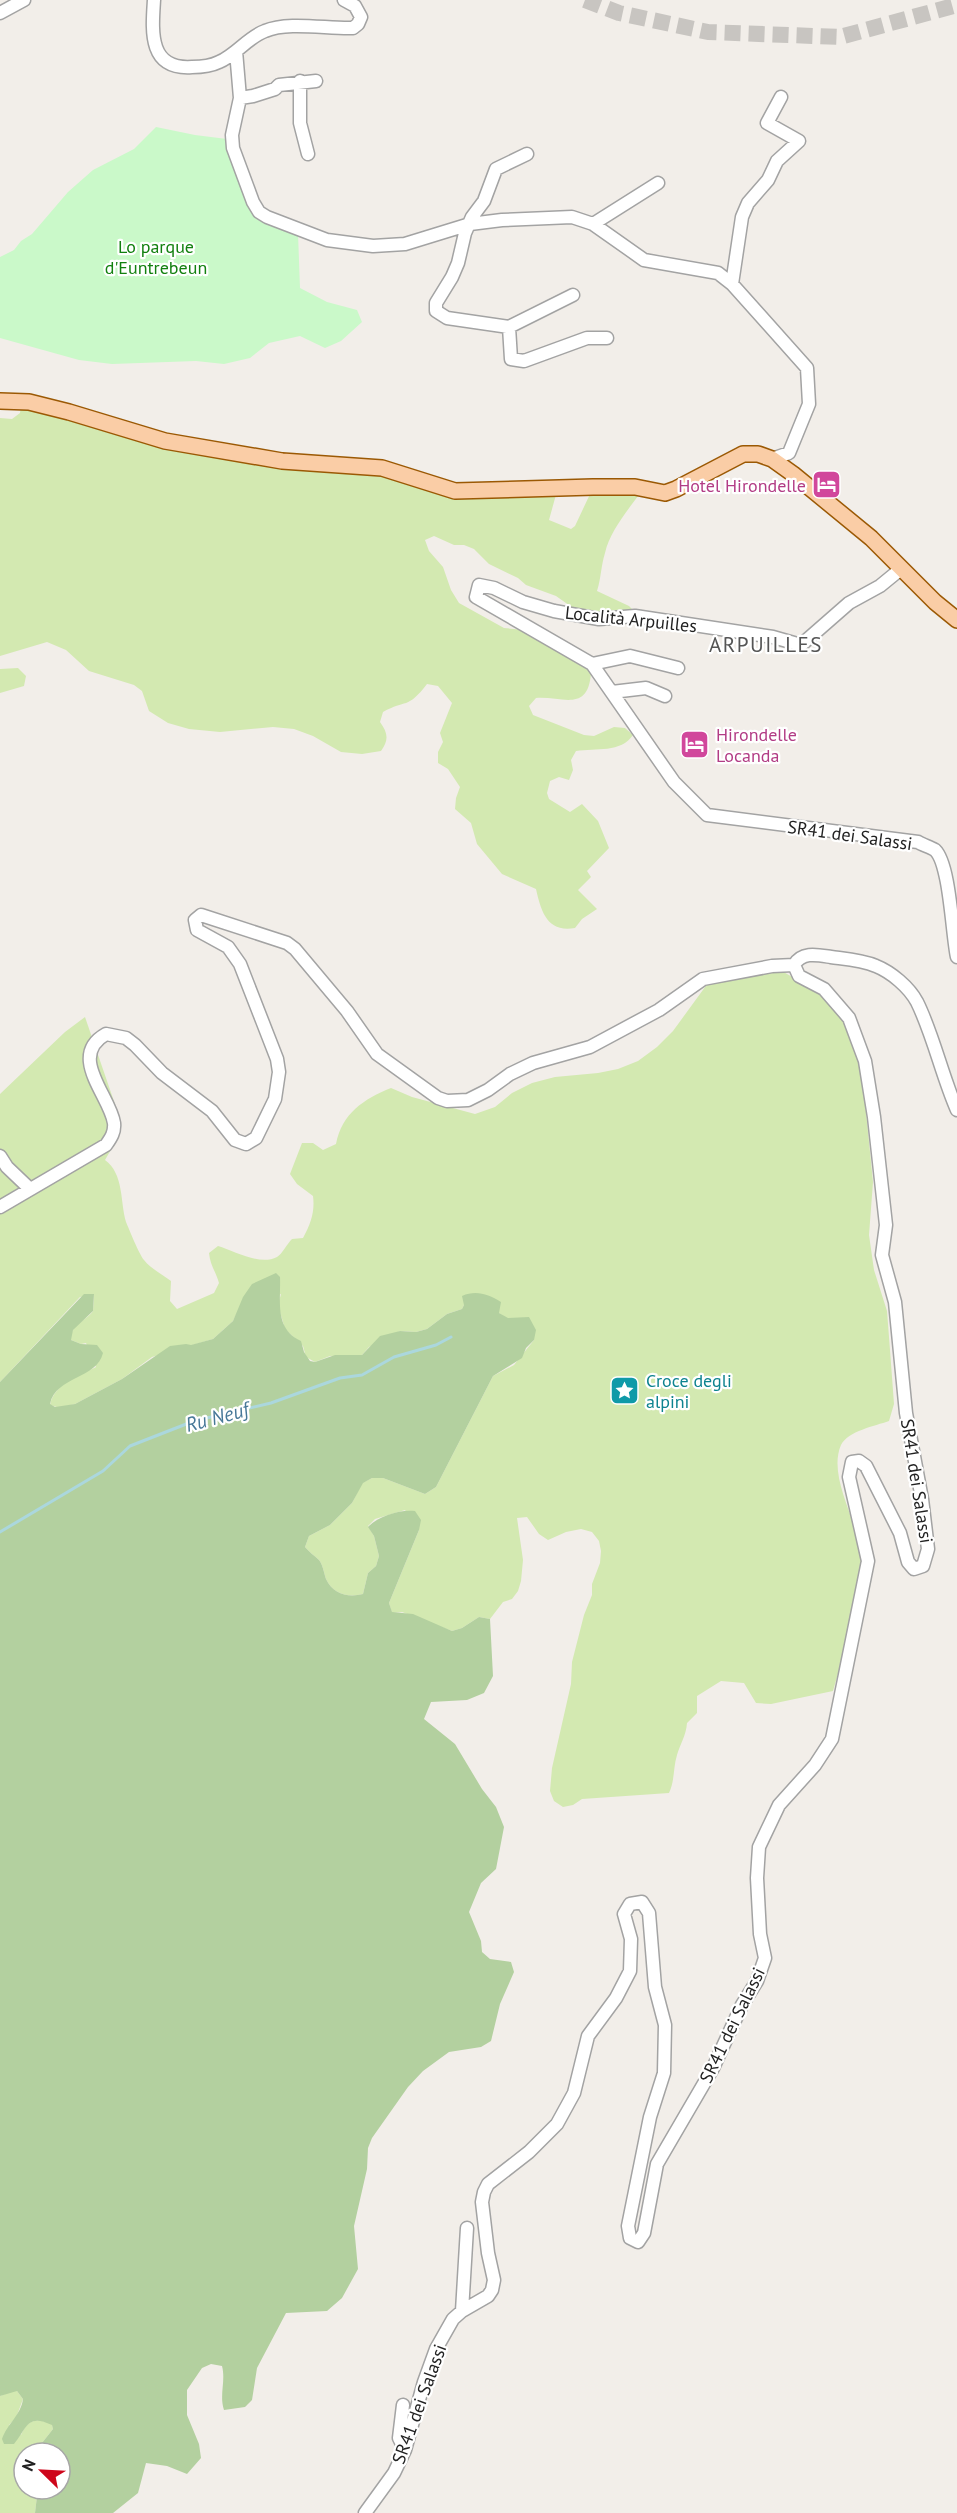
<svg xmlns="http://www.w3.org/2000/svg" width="957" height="2513" viewBox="0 0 957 2513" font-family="'PT Sans',sans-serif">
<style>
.grass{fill:#d3e9b1}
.forest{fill:#b3d09f}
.park{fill:#caf9c9}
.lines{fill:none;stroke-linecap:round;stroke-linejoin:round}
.stream{stroke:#abd7dd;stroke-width:3}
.highway-tunnel{stroke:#c8c5c1;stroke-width:16;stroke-dasharray:16 8;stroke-linecap:butt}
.minor-casing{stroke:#a3a3a3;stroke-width:15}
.major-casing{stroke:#9b5904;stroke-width:18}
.minor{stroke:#fff;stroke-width:12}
.major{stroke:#facda6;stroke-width:15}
.labels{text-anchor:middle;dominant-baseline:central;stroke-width:4.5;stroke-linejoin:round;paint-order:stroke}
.park-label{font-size:18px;fill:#12800f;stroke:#fff}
.hotel-label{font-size:18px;fill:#b23c85;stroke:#fff;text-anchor:end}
.street-label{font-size:18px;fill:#222;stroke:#fff}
.culture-label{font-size:18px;fill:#0d838f;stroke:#fff;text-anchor:start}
.water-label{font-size:20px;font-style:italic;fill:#477898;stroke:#fff}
.quarter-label{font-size:21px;letter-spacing:1.5px;fill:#555;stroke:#fff}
</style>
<rect width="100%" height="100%" fill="#f2eee9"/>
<!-- grass -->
<path class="grass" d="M21 406 108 430 388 473 419 485 557 491 549 520 571 529 575 526 591 492H641C628 510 610 531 605 553 601 566 601 578 597 591L629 606 635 612H594L573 608 556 596 526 585 518 578 489 564 474 549 464 545H454L434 536 425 540 429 551 443 567 451 590 459 603 504 628 525 630 583 663 591 673C588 713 562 696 536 698L529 706 533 715 584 735 594 736 614 727 625 728 633 735C621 753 596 748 576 751L571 760 573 770 569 780 559 777 550 781 547 793 549 799 570 812 582 804 598 821 609 848 587 871 591 877 578 890 597 909 582 919 575 928C547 933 541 911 536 889L502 874 477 844 471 823 455 809 456 798 460 787 448 769 438 763V752L443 742 440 733 452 703 438 686 427 684C407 710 406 699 383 712L380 722C388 733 389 740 381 751L362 754 341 752 313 736 294 729 273 727 220 732 189 729 168 723 149 711 142 691 134 685 89 671 66 650 47 642 0 656V418L12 419 20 413Z
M18 668 26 676 24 686 0 693V669Z
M780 970 824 995 836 1008 847 1027 862 1072 873 1182 869 1235 874 1270 887 1311 890 1350 894 1404 889 1421C875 1426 848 1431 841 1445 828 1475 855 1517 860 1547 866 1587 844 1652 833 1691L771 1704 756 1703 744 1683 721 1681 697 1696V1713L687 1723C686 1736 680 1744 677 1755 673 1768 675 1780 669 1793L582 1799 573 1805 563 1807 554 1801 550 1791 552 1768 571 1684 572 1662 584 1615 592 1595V1584L600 1563 601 1551 599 1541 592 1532 581 1529 566 1532 548 1540 539 1534 527 1517 517 1518 523 1560 521 1581 518 1591 512 1599 503 1602 490 1619 479 1617 462 1628 452 1631 402 1612 392 1613 389 1603 419 1530 405 1510 375 1519 368 1526 374 1536 379 1556 376 1566 368 1573 363 1594C348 1598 333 1594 326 1579 324 1573 323 1565 319 1560 315 1556 309 1552 305 1547L309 1536 330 1525 352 1503 362 1483 372 1478H383L425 1494 436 1487 493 1376 514 1365 534 1340 499 1313 464 1305 462 1309 447 1314 427 1329 416 1332 400 1331 369 1347 362 1355 330 1356 315 1362 306 1357 303 1346 285 1329 278 1305 281 1294 238 1311 233 1321 213 1339 152 1357 122 1379 75 1404 60 1408 50 1405C54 1384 78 1376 96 1367L86 1343 81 1344 71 1340C70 1324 85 1322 93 1311L94 1295 80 1297 0 1382V1094L65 1032 85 1017 118 1113 120 1134 105 1160C124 1174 120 1201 126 1222 129 1229 139 1254 144 1260 151 1269 162 1274 171 1281L170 1301 177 1309 214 1293 219 1283C216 1272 210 1265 209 1253L218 1246C234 1251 260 1266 277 1257 282 1254 287 1244 292 1239L303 1238C311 1224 315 1211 313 1196L297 1184 290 1174 302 1143H313L323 1150 336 1144C342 1113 364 1099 391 1088L412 1097 475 1114 495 1107 512 1093 532 1083 555 1077 598 1073 618 1069 638 1061 657 1047 673 1031 708 983Z
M12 2391H17L23 2399 16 2418 9 2425 21 2435C28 2419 37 2418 52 2424L53 2429 34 2453H24V2489H32L37 2496 35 2513H0V2396Z"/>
<!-- forest -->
<path class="forest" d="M276 1273 280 1277C281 1301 274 1329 301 1341L304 1352 310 1361 315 1362 335 1355H362L380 1336 400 1331 416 1332 427 1329 447 1314 462 1309 464 1305 462 1296C476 1290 488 1294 501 1302L499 1313 508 1318 529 1317 536 1330 534 1340 526 1348 522 1358 493 1376 436 1487 425 1494 383 1478H372L363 1483 352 1503 330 1525 309 1536 305 1547C309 1552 315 1556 319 1560 323 1565 324 1573 326 1579 333 1594 348 1598 363 1594L368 1573 376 1566 379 1556 374 1536 368 1527C378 1516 401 1509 415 1511L421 1520 419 1530 389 1603 392 1612 413 1614 452 1631 462 1628 479 1617 490 1619 493 1676 484 1693 467 1700 431 1702 424 1719 455 1744 482 1789 496 1807 504 1827 496 1869 481 1883 469 1912 481 1941 482 1952 490 1959 511 1962 514 1972 500 2004 491 2041 481 2047 449 2052 423 2071 408 2087 372 2138 368 2148 367 2169 354 2226 358 2269 342 2298 327 2311 286 2313 257 2368 252 2400 245 2407 224 2410C219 2395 226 2381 222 2366L211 2364 202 2368 187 2390V2415L199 2444 201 2458 187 2474 167 2466 146 2463 138 2493 113 2513H35L37 2496 32 2489H60V2453H34L53 2429 52 2425C27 2413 27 2428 14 2444H4L2 2439C7 2424 21 2415 23 2399L17 2391 0 2396V1382L84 1294H94L93 1311 73 1330 71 1340 81 1344 97 1345 103 1353C97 1379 56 1376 50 1404L55 1407 75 1404 122 1379 170 1346 186 1344 191 1345 213 1339 233 1321 243 1297 252 1284Z"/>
<!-- park -->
<path class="park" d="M156 127 195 135 227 139 255 218 298 233 300 288 327 302 357 310 362 322 341 341 325 348 300 336 269 343 250 358 224 364 196 361 112 364 79 360 0 338V257L14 250 21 241 32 234 68 192 93 170 134 149Z"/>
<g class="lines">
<!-- stream -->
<path class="stream" d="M0 1532 103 1471 130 1446 194 1421 271 1403 340 1378 362 1375 394 1357 436 1345 451 1337"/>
<!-- highway-tunnel -->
<path class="highway-tunnel" d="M585 0 619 13 708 32 840 37 957 5"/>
<defs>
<path id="minor" d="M154 0C152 31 148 70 192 67 200 67 211 66 219 62 236 55 248 37 265 31 288 21 327 29 353 28L358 24 361 17 355 6 344 0
M0 13 24 0
M236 51 240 98 232 135 233 148 253 202 259 212 267 217 327 240 373 246 405 244 470 224 502 220 572 217 593 224 644 260 718 273 732 284 807 368 809 404 789 453 772 459
M300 81V123L308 154
M240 98 253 96 275 89 279 85 316 81
M527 154 496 169 484 201 472 217 465 233 458 263 452 277 436 303V311L447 318 509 327 511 359 524 361 587 338H607
M593 224 658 183
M732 284 742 217 748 203 768 180 777 161 799 141 767 123 781 97
M509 327 573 295
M902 568 880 586 849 603 801 645 773 637 635 616 599 619 554 611 523 602 494 588 479 585 476 597 592 664 674 782 707 815 918 842C923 845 930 847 935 850 950 864 952 934 957 957
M592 664 630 656 678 668
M612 692 646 688 665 696
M0 1156 7 1167 29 1188
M0 1207 106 1145C111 1138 115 1132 114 1123 110 1096 67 1056 106 1034L126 1038 135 1045 162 1073 212 1111 235 1140 246 1144 256 1138 275 1099 279 1072 277 1059 240 964 228 947 197 930 195 920 201 915 287 943 295 949 347 1011 377 1054 438 1098 447 1101 468 1100 488 1090 510 1074 533 1063 590 1047 659 1010 703 979 772 966 794 965
M462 2311 467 2228
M403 2405 399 2438 405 2450
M365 2513 394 2473 405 2450 424 2382 436 2349 453 2319 462 2311 488 2296 492 2290 494 2280 488 2253 482 2202 484 2192 488 2184 529 2152 557 2124 574 2093 588 2036 616 1998 630 1971 631 1939 624 1914 630 1904 642 1902 649 1913 655 1987 665 2025 664 2073 650 2117 628 2226 630 2238 638 2242 644 2233 657 2164 713 2068 742 2005 757 1981 765 1958 760 1934 757 1878 759 1847 779 1805 815 1765 832 1739 868 1561 849 1477 852 1462 859 1461 866 1466 900 1533 908 1562 914 1569 923 1566 928 1549 922 1499 906 1413 895 1302 882 1255 886 1225 874 1117 865 1061 849 1018 824 989 799 976 794 965C802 951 818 955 831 957 846 959 862 960 876 966 891 972 909 987 917 1002 933 1034 942 1076 957 1110"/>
<path id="major" d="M0 401 29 402 69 412 165 441 282 461 382 468 455 491 593 487H635L665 493 676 489 743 454H758L772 459 793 474 871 538 935 602 957 620"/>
</defs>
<!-- minor casing -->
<use href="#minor" class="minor-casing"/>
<!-- major casing -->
<use href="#major" class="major-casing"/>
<!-- minor -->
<use href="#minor" class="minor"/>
<!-- major -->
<use href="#major" class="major"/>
</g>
<!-- icons -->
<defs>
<symbol id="hotel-square" viewBox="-11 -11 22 22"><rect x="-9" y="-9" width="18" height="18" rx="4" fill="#d1479c" stroke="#fff"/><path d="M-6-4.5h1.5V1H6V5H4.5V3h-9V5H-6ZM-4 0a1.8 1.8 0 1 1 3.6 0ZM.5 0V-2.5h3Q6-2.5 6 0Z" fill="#fff"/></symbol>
<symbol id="sight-square" viewBox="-11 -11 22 22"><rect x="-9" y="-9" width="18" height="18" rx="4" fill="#0f9aa8" stroke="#fff"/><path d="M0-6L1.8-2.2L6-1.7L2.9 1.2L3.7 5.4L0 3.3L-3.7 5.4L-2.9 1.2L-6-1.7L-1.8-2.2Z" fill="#fff"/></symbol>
</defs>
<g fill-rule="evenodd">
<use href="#hotel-square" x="810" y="468" width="33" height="33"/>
<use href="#hotel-square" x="678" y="728" width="33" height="33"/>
<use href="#sight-square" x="608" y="1374" width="33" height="33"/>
</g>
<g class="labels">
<!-- park labels -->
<g class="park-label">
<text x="156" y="246">Lo parque<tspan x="156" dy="21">d'Euntrebeun</tspan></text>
</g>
<!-- hotel labels -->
<g class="hotel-label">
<text x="806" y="485">Hotel Hirondelle</text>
<text x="716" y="734" text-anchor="start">Hirondelle<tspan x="716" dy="21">Locanda</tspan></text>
</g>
<!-- street labels -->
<g class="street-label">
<text transform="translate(631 619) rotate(6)">Località Arpuilles</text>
<text transform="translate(850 835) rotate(8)">SR41 dei Salassi</text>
<text transform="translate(917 1481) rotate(81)">SR41 dei Salassi</text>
<text transform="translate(732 2025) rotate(-64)">SR41 dei Salassi</text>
<text transform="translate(419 2404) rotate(-70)">SR41 dei Salassi</text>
</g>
<!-- culture labels -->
<g class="culture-label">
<text x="646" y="1380">Croce degli<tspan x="646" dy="21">alpini</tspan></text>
</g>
<!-- water labels -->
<g class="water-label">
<text transform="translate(217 1417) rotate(-15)">Ru Neuf</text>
</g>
<!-- quarter labels -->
<g class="quarter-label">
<text x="766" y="644">ARPUILLES</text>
</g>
</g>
<!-- north arrow -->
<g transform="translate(42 2471) rotate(294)"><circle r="28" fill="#ffffff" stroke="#a7a7a7" stroke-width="1.5"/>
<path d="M0-4.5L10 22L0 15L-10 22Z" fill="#ce061b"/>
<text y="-9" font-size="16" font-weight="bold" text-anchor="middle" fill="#222222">N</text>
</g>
</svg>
